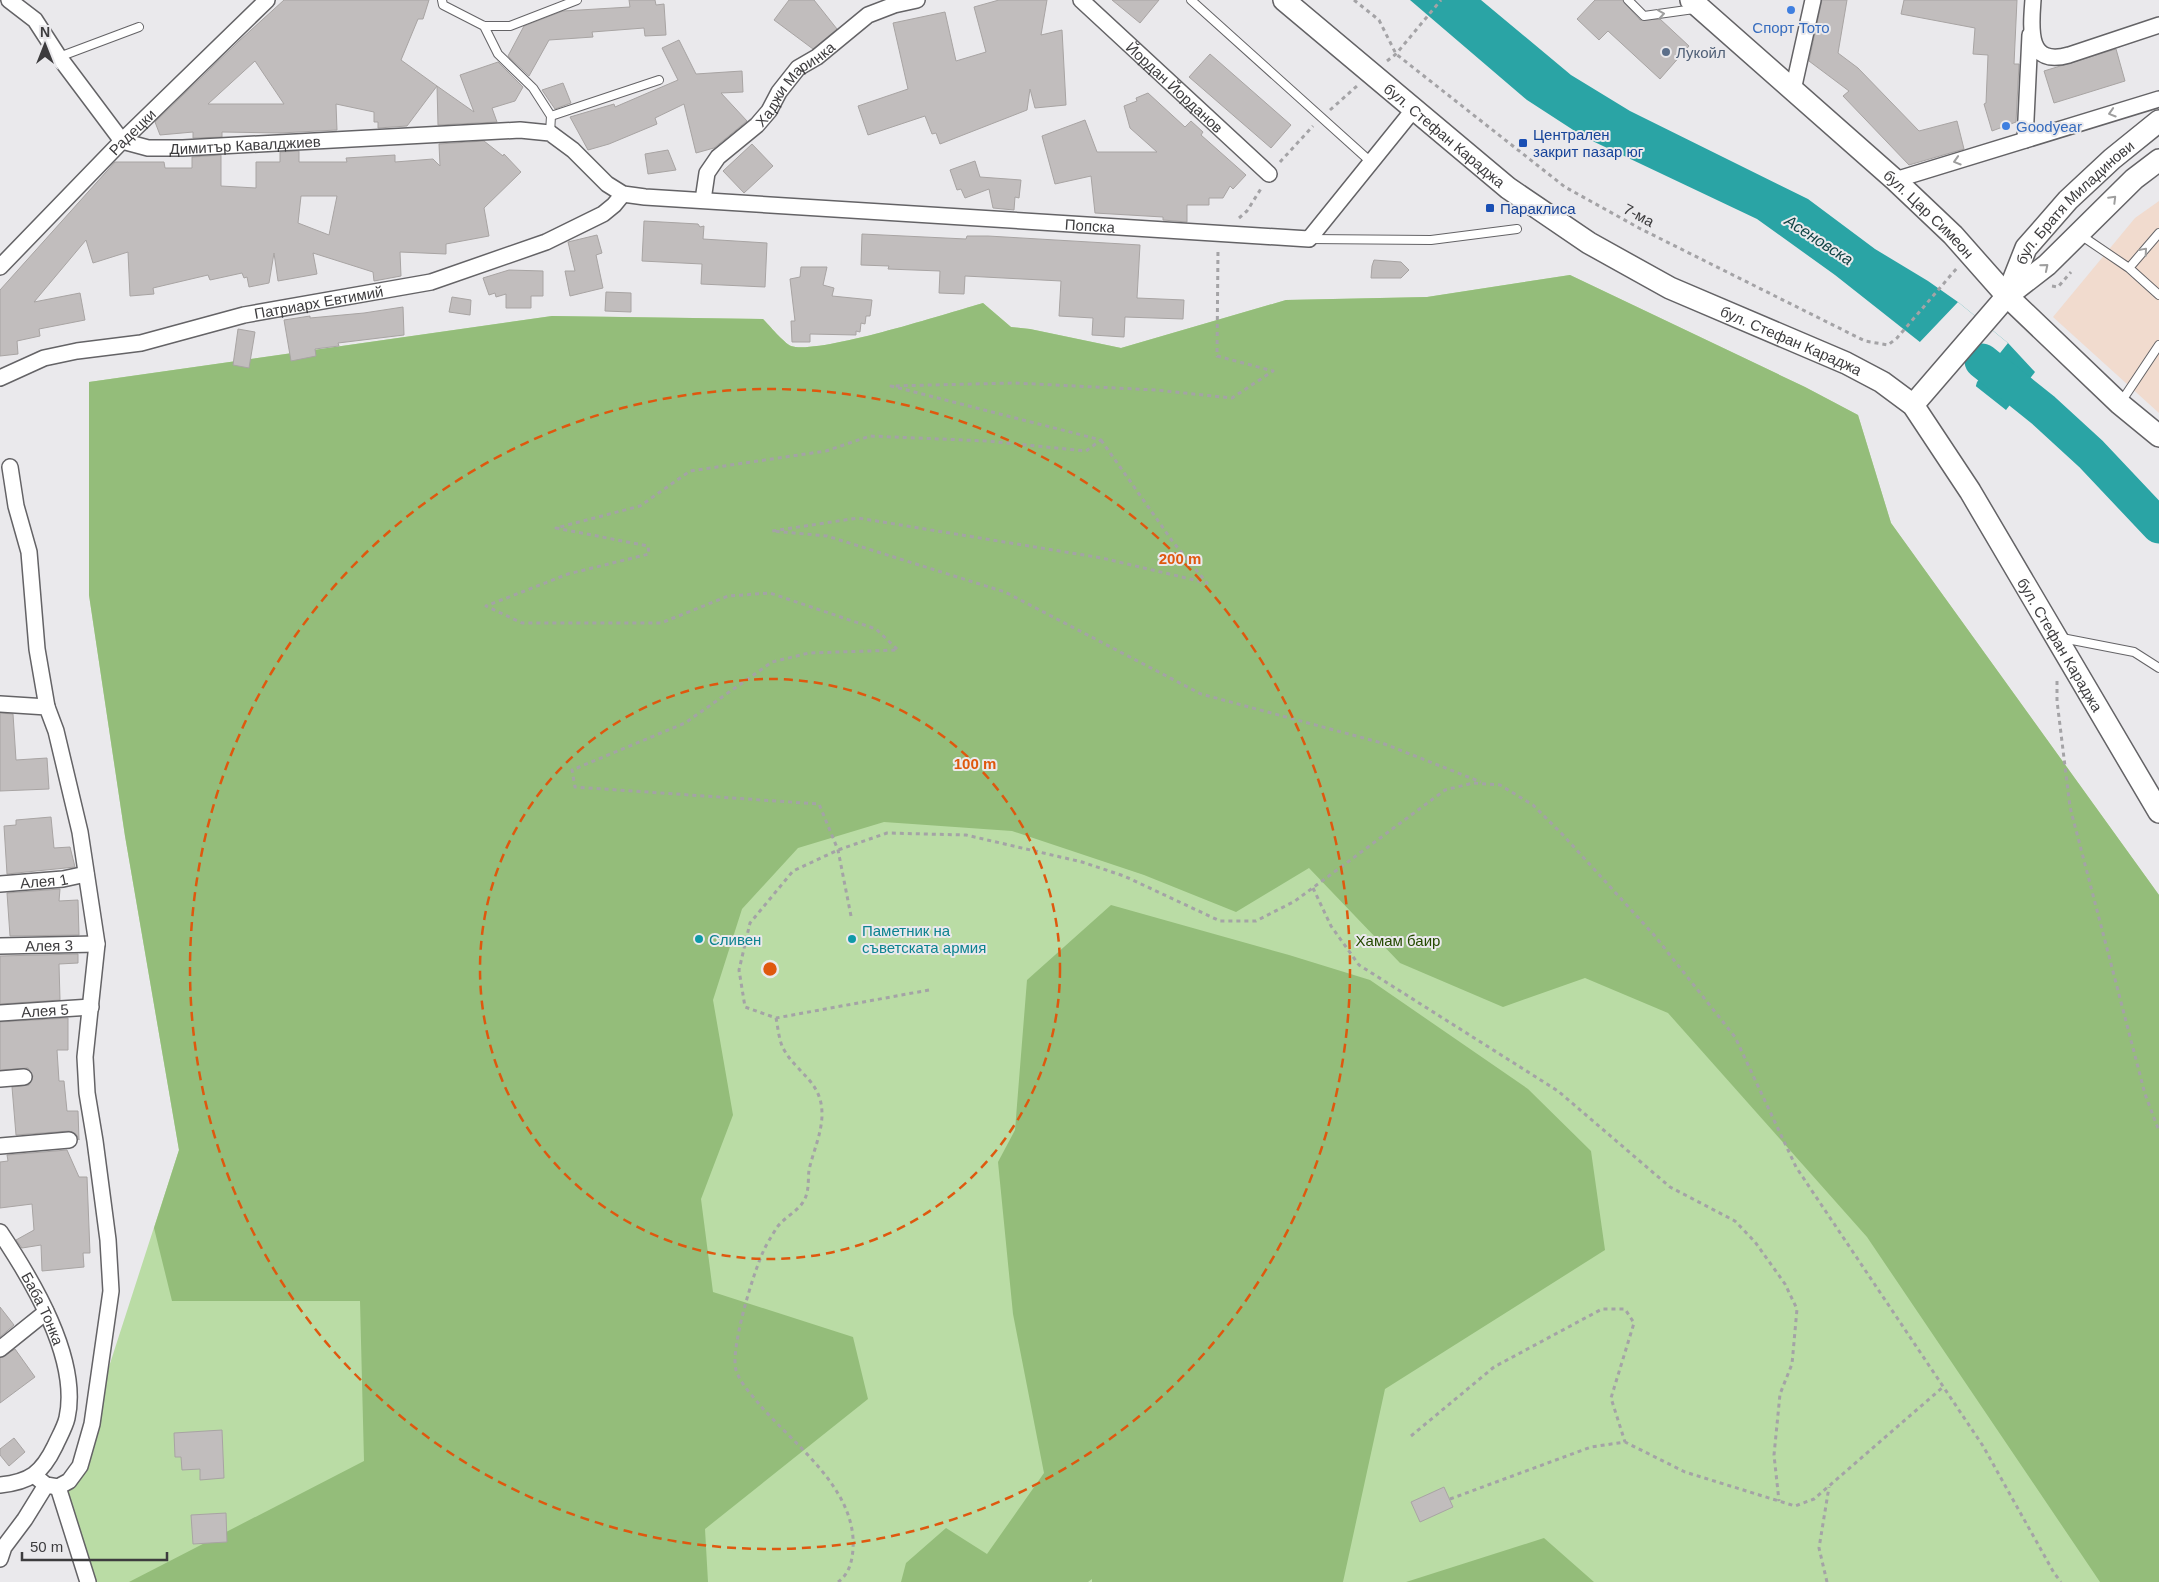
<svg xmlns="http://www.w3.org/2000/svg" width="2159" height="1582" viewBox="0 0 2159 1582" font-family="Arial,sans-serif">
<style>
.commercial{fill:#f1dbce}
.green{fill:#badca5}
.forest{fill:#94bd7a}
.water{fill:#2aa4a5}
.pier{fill:#eae9ec}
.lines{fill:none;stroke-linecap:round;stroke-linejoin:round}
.river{stroke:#2aa4a5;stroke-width:35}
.building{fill:#c1bdbd;stroke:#a8a4a3;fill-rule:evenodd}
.service-casing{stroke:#646366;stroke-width:10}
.minor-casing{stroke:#646366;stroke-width:18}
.secondary-casing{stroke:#646366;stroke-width:24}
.path{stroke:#a4a3a6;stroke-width:3;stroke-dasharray:4 4;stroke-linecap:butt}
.service{stroke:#fff;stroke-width:8}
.minor{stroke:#fff;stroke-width:15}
.secondary{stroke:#fff;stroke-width:21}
.oneway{stroke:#9e9e9e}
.ring{fill:none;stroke:#df580e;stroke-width:2.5;stroke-dasharray:9 6}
.shop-dot{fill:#3f7fe0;stroke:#eae9ec;stroke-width:2}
.service-dot{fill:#5c6f8a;stroke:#eae9ec;stroke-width:2}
.transit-dot{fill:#1a4fb4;stroke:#eae9ec;stroke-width:2}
.culture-dot{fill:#0f9aa8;stroke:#eae9ec;stroke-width:2}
.labels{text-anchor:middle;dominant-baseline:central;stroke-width:4;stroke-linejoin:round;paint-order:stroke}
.shop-label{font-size:15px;fill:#366cbe;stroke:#eae9ec}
.service-label{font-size:15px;fill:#4e5e75;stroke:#eae9ec;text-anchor:start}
.street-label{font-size:15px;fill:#3d3c3e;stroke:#eae9ec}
.transit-label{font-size:15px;fill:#164399;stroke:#eae9ec;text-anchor:start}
.culture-label{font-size:15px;fill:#0d838f;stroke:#eae9ec;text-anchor:start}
.park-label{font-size:15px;fill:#254a00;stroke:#eae9ec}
.water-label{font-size:16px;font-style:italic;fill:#114445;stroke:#eae9ec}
.centre{fill:#df580e;stroke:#eae9ec;stroke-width:2.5}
.ring-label{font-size:15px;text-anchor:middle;font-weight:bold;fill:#df580e;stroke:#eae9ec;stroke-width:4;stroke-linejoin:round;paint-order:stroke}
</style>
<rect width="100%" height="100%" fill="#eae9ec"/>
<!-- commercial -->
<path class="commercial" d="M2159 201V413L2053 317 2135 218Z"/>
<!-- green -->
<path class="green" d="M1570 275 1805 387 1858 415 1891 523 2159 895V1582H94L64 1506 179 1150 125 836 89 595V382L552 316 763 319C769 325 784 343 791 346 818 355 948 313 983 303L1011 327 1030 329 1121 348 1286 300 1427 297Z"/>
<!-- forest -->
<path class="forest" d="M1570 275 1805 387 1858 415 1891 523 2159 895V1582H2100L1867 1237 1668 1013 1585 978 1503 1007 1400 963 1309 868 1236 912 1144 875 1012 831 884 822 798 848 742 909 713 1000 733 1115 701 1199 713 1292 853 1337 868 1399 705 1529 708 1582H129L364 1461 360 1301H172L154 1228 179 1150 125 836 89 595V382L552 316 763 319C769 325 784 343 791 346 818 355 948 313 983 303L1011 327 1030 329 1121 348 1286 300 1427 297Z
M1111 905 1289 955 1370 980 1528 1089 1591 1151 1605 1250 1385 1389 1343 1582H1092V1579L1088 1582H901L906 1563 946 1528 987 1554 1044 1473 1013 1314 998 1162 1015 1130 1027 980Z
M1544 1538 1594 1582H1406Z"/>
<!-- water -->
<path class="water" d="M1410 0H1481L1571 75 1630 111 1808 199 1875 249 1928 281 1958 302 2008 343 2035 372 2006 410 1835 275 1757 219 1584 137 1527 100Z"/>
<!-- pier -->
<path class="pier" d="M1958 302 2008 343 1977 382 1975 389 1918 344Z"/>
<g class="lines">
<!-- river -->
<path class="river" d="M1982 361 2043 410 2091 454 2159 526"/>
</g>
<!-- building -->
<path class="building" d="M284 0H429L423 19H418L401 60 437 86 407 126 378 128V122H374V112L336 104 337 130 280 133 222 132V137L193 138V132L160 135 155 122 239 41ZM255 61 284 104H208Z
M629 0H655L656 5 664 4 666 35 645 36 644 28 592 32 593 37 549 40 529 76 508 56 524 26 563 11 630 7Z
M789 0H814L837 29 813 49 774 20Z
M999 0H1047L1041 35 1062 30 1066 105 1035 108 1030 89 1027 110 940 144 936 133 932 134 925 116 868 135 858 106 908 89 893 23 945 12 956 61 986 52 974 7Z
M1112 0H1159L1140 23Z
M1595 0H1622L1640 20 1660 19 1689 46 1660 79 1608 31 1599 40 1577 19Z
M1822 0H1847L1838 53 1858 68 1919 131 1957 121 1964 149 1909 165 1843 96 1849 91 1809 61Z
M1904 0H2017L2014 64H2019L2016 122 1992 131 1984 104 1986 103 1988 55 1973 54 1975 28 1901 14Z
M679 40 696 74 742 71 743 92 721 93 747 121 714 148 696 153 684 104 655 118 657 124 609 144 588 150 570 117 614 104 615 107 678 80 662 48Z
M2116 49 2125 81 2054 103 2044 71Z
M1210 54 1291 125 1271 148 1189 77Z
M498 62 523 87 515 101 492 108 497 122 438 125 437 86 474 112 460 75Z
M563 83 571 103 555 109 542 90Z
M1148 93 1185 127 1191 121 1203 132 1201 135 1246 175 1233 189 1230 186 1223 198H1209V205H1187V222L1163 220V217L1095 213 1091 176 1055 184 1042 136 1085 120 1097 152H1157L1130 128 1124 106 1137 101 1136 98Z
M484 141 503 156 504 154 521 172 484 208 489 236 446 244V254L400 252 401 276 374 281 373 272 313 253 317 274 278 281 274 253 269 283 249 287 247 277 244 278 242 273 210 280 208 275 153 288 154 294 130 296 128 252 93 263 86 240 34 302 80 293 85 320 39 329 40 336 17 341 18 354 0 356V290L115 162H164L165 168H192V157L221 155V186L256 188V162H280V152L299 151V162H347L346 158 395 155V162L433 159 440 166 439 144ZM301 196H337L329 235 298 223Z
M752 144 773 166 744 193 723 171Z
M668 150 676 170 648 174 645 154Z
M975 161 980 177 1021 180 1019 198 1015 197 1014 210 993 208 989 189 965 198 961 189 957 190 950 170Z
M644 221 698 224 700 227 704 226 703 239 767 243 765 287 701 284 702 264 642 261Z
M862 234 966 239 967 236H988L1140 245 1137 298 1184 300 1183 319 1125 317 1124 337 1092 335 1093 318 1059 316 1061 281 965 276 964 294 939 293 940 271 888 269 889 266 861 265Z
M597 235 602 253 596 255 603 288 570 296 565 271H575L568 242Z
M1374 260 1401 262 1409 270 1401 278H1371L1372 266Z
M801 267H827L823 285 834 288 832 296 872 300 870 316H866L865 324 861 323 860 332 856 331V335L810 334V342H792L791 321H795L790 279 800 277Z
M509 270 543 271V296H531V308H506V294L496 297 495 293 489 295 483 278Z
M606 292 631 293V312L605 311Z
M452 297 471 300 470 315 449 312Z
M403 307 404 335 338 343 339 346 315 349 316 356 291 361 284 320 310 316V318L364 313Z
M238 329 255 332 249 368 233 365Z
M0 713 13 714 16 760 47 758 49 789 0 791Z
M51 817 54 848 70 847 75 867 7 874 4 826 16 825V820Z
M60 889 59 901 78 900 79 935 10 936 7 893Z
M78 954V963L59 964 60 1000 0 1004V956Z
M68 1018V1050H57L59 1081H64L67 1111H78L79 1140 76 1134 69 1131 16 1135 12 1087 29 1085 33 1076 28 1068 0 1070V1022Z
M67 1150 79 1177H87L90 1253H83L84 1267 42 1271 41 1245 22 1248 16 1240 34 1230 32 1204 0 1208V1162L8 1161 7 1155Z
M0 1307 14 1325 0 1337Z
M15 1349 35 1377 0 1403V1358Z
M222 1430 224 1478 200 1480V1469L182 1470 181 1457H175L174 1433Z
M14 1438 25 1452 9 1466 0 1455V1449Z
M1444 1487 1453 1507 1420 1522 1411 1502Z
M226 1513 227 1542 193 1544 191 1515Z"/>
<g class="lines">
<defs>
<path id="service" d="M442 0 443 5 484 26H510L577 0
M1191 0 1372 163
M1628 0 1644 16 1694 9
M484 26 498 54 533 88 551 116 550 133
M59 57 139 27
M551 116 659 80
M2079 234 2129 268 2159 295
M1309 239 1431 240 1517 229
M2129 268 2159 233
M2121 402 2159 345
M2062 638 2134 652 2159 668"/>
<g id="minor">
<path id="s1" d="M9 0 35 20 59 57 122 141 148 148H183L520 130 550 133 573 150 607 184 623 194 645 197 1309 239 1414 109"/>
<path id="s2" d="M1081 0 1269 174"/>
<path d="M2033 0C2031 27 2026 67 2069 55L2159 25"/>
<path d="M1793 90 1813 0"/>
<path d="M2025 140 2030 35"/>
<path d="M1895 180 2159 99"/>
<path id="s3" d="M703 200 707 173 718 157 757 125 769 111 779 92 798 68 817 57 868 15 894 5 917 0"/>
<path id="s4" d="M0 267 122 141 267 0"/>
<path id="s5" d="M0 378 44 358 77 351 141 343 244 315 431 282 546 242 603 214 614 205 623 194"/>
<path d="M10 467 16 506 29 552 37 649 47 707"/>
<path d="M0 704 47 707 56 731 80 832 97 944 85 1057 87 1093 95 1141 108 1240 111 1291 92 1424 80 1466 69 1481 58 1487 46 1485 35 1476"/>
<path id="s6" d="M0 884 63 879 86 874"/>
<path id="s7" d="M0 946 97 944"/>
<path id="s8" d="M0 1013 91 1007"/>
<path d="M0 1079 24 1077"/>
<path d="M0 1146 69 1140"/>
<path id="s9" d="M0 1232C32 1280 80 1359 67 1418 65 1427 59 1437 55 1446 42 1473 30 1482 0 1485"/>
<path d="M0 1349 46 1312"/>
<path d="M58 1487 88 1582"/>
<path d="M0 1559 4 1547 25 1519 46 1485"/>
</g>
<g id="secondary">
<path id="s10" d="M1284 0 1508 188 1589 243 1670 288 1846 363 1882 382 1913 405 1970 491 2159 812"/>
<path id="s11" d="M1691 0 1895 180 1953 235 2007 296 2120 404 2159 436"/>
<path id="s12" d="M2007 296 2026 248 2068 200 2112 159 2159 121"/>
<path d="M1913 405 2007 296 2047 265 2134 179 2159 160"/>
</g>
</defs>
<!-- service casing -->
<use href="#service" class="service-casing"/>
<!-- minor casing -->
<use href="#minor" class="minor-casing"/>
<!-- secondary casing -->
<use href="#secondary" class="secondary-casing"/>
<!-- path -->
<path class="path" d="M1354 0 1379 20 1396 54 1565 187 1639 228 1865 341 1888 345 1897 338 1957 268
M1387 61 1396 54 1441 0
M1330 110 1357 86
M1280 162 1313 126
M1239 218 1247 211 1262 187
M2052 286 2058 287 2071 272
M1101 440 1173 542 1207 583 1102 558 858 518 772 531 827 536 1005 592 1201 694 1382 743 1481 782
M2057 681V701L2070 807 2145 1094 2159 1131
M1313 888 1331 926 1359 965 1558 1091 1670 1187 1735 1221 1755 1242 1785 1284 1797 1309 1792 1364 1780 1394 1774 1455 1779 1501
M851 916 838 850 819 804 575 787 572 770 685 723 772 662 809 653 898 650 876 629 770 593 728 596 661 623H522L486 606 568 574 649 554 648 546 556 528 640 506 690 471 826 451 870 436 987 441 1086 451 1101 440 891 386 1014 383 1156 390 1232 398 1273 371 1217 356 1218 249
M929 990 776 1018 745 1007 739 970 750 923 793 871 838 850 887 833 966 835 1082 862 1124 876 1220 921H1256L1295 901 1445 790 1473 783 1500 785 1533 805 1563 835 1654 935 1735 1037 1796 1167 1983 1446 2054 1573 2061 1582
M776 1018C778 1028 779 1040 783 1048 797 1074 822 1081 822 1114 822 1133 813 1152 809 1170 808 1178 809 1188 806 1196 801 1211 783 1217 776 1229 771 1237 766 1245 763 1252 753 1274 730 1349 736 1370 740 1383 751 1394 759 1404 794 1445 857 1489 853 1549 852 1562 849 1574 838 1582
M1411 1436 1494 1367 1602 1309H1625L1634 1323 1611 1398 1625 1442
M1450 1499 1591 1447 1625 1442 1685 1472 1795 1506 1814 1499 1943 1387
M1827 1582 1819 1548 1829 1487"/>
<!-- service -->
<use href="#service" class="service"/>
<!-- minor -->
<use href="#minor" class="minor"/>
<!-- secondary -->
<use href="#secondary" class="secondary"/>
</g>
<!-- one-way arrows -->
<defs><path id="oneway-chevron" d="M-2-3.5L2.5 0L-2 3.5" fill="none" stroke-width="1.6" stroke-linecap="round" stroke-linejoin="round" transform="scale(1.25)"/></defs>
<g class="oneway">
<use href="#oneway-chevron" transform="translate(1661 14) rotate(-9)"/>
<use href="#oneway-chevron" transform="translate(2112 113) rotate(163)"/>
<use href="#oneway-chevron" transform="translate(1957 161) rotate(163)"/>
<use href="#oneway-chevron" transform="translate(2113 199) rotate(-45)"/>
<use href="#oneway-chevron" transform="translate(2144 251) rotate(-49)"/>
<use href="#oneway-chevron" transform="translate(2045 267) rotate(-40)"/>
</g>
<!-- distance rings -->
<g class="ring">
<circle cx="770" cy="969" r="290"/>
<circle cx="770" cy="969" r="580"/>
</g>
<!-- markers -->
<g class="shop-dot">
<circle cx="1791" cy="10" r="5"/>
<circle cx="2006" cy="126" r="5"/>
</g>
<circle class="service-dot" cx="1666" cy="52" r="5"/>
<g class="transit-dot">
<rect x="1518" y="138" width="10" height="10" rx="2.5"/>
<rect x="1485" y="203" width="10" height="10" rx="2.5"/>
</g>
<g class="culture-dot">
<circle cx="699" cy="939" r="5"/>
<circle cx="852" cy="939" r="5"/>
</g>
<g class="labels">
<!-- shop labels -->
<g class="shop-label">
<text x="1791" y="27">Спорт Тото</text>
<text x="2016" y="126" text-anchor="start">Goodyear</text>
</g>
<!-- service labels -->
<g class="service-label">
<text x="1676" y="52">Лукойл</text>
</g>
<!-- street labels -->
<g class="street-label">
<text stroke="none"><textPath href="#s3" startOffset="154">Хаджи Маринка</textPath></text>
<text stroke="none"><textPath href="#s2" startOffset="128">Йордан Йорданов</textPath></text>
<text stroke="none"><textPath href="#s4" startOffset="189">Радецки</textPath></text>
<text stroke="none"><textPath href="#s10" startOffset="210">бул. Стефан Караджа</textPath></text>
<text stroke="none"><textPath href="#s1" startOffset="306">Димитър Кавалджиев</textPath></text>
<text stroke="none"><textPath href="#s12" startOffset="118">бул. Братя Миладинови</textPath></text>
<text stroke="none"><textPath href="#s11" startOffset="320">бул. Цар Симеон</textPath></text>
<text transform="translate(1639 215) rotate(28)">7-ма</text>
<text stroke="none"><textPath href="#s1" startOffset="1175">Попска</textPath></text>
<text stroke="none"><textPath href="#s5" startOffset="329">Патриарх Евтимий</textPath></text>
<text stroke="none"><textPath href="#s10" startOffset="615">бул. Стефан Караджа</textPath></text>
<text stroke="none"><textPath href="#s10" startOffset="1035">бул. Стефан Караджа</textPath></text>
<text stroke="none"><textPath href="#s6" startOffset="44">Алея 1</textPath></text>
<text stroke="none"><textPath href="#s7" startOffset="49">Алея 3</textPath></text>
<text stroke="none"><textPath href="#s8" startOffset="45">Алея 5</textPath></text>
<text stroke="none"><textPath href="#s9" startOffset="88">Баба Тонка</textPath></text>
</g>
<!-- transit labels -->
<g class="transit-label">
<text x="1533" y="134">Централен<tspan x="1533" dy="17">закрит пазар юг</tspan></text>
<text x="1500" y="208">Параклиса</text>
</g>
<!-- culture labels -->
<g class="culture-label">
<text x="862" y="930">Паметник на<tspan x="862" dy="17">съветската армия</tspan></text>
<text x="709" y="939">Сливен</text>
</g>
<!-- park labels -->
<g class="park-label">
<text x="1398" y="940">Хамам баир</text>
</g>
<!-- water labels -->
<g class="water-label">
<text transform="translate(1819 240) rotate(33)">Асеновска</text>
</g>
</g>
<circle cx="770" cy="969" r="8" class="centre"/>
<g class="ring-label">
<text x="1180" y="564">200 m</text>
<text x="975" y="769">100 m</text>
</g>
<!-- north arrow -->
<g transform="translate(45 45)" stroke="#eae9ec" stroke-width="4" paint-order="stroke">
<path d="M0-4L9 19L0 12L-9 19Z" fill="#3d3c3e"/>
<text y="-8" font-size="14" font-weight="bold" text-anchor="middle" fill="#3d3c3e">N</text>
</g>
<!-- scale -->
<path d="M22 1552v8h145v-8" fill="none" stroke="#3d3c3e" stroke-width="2.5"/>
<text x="30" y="1552" font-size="15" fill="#3d3c3e" stroke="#eae9ec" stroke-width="4" paint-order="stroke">50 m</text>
</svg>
